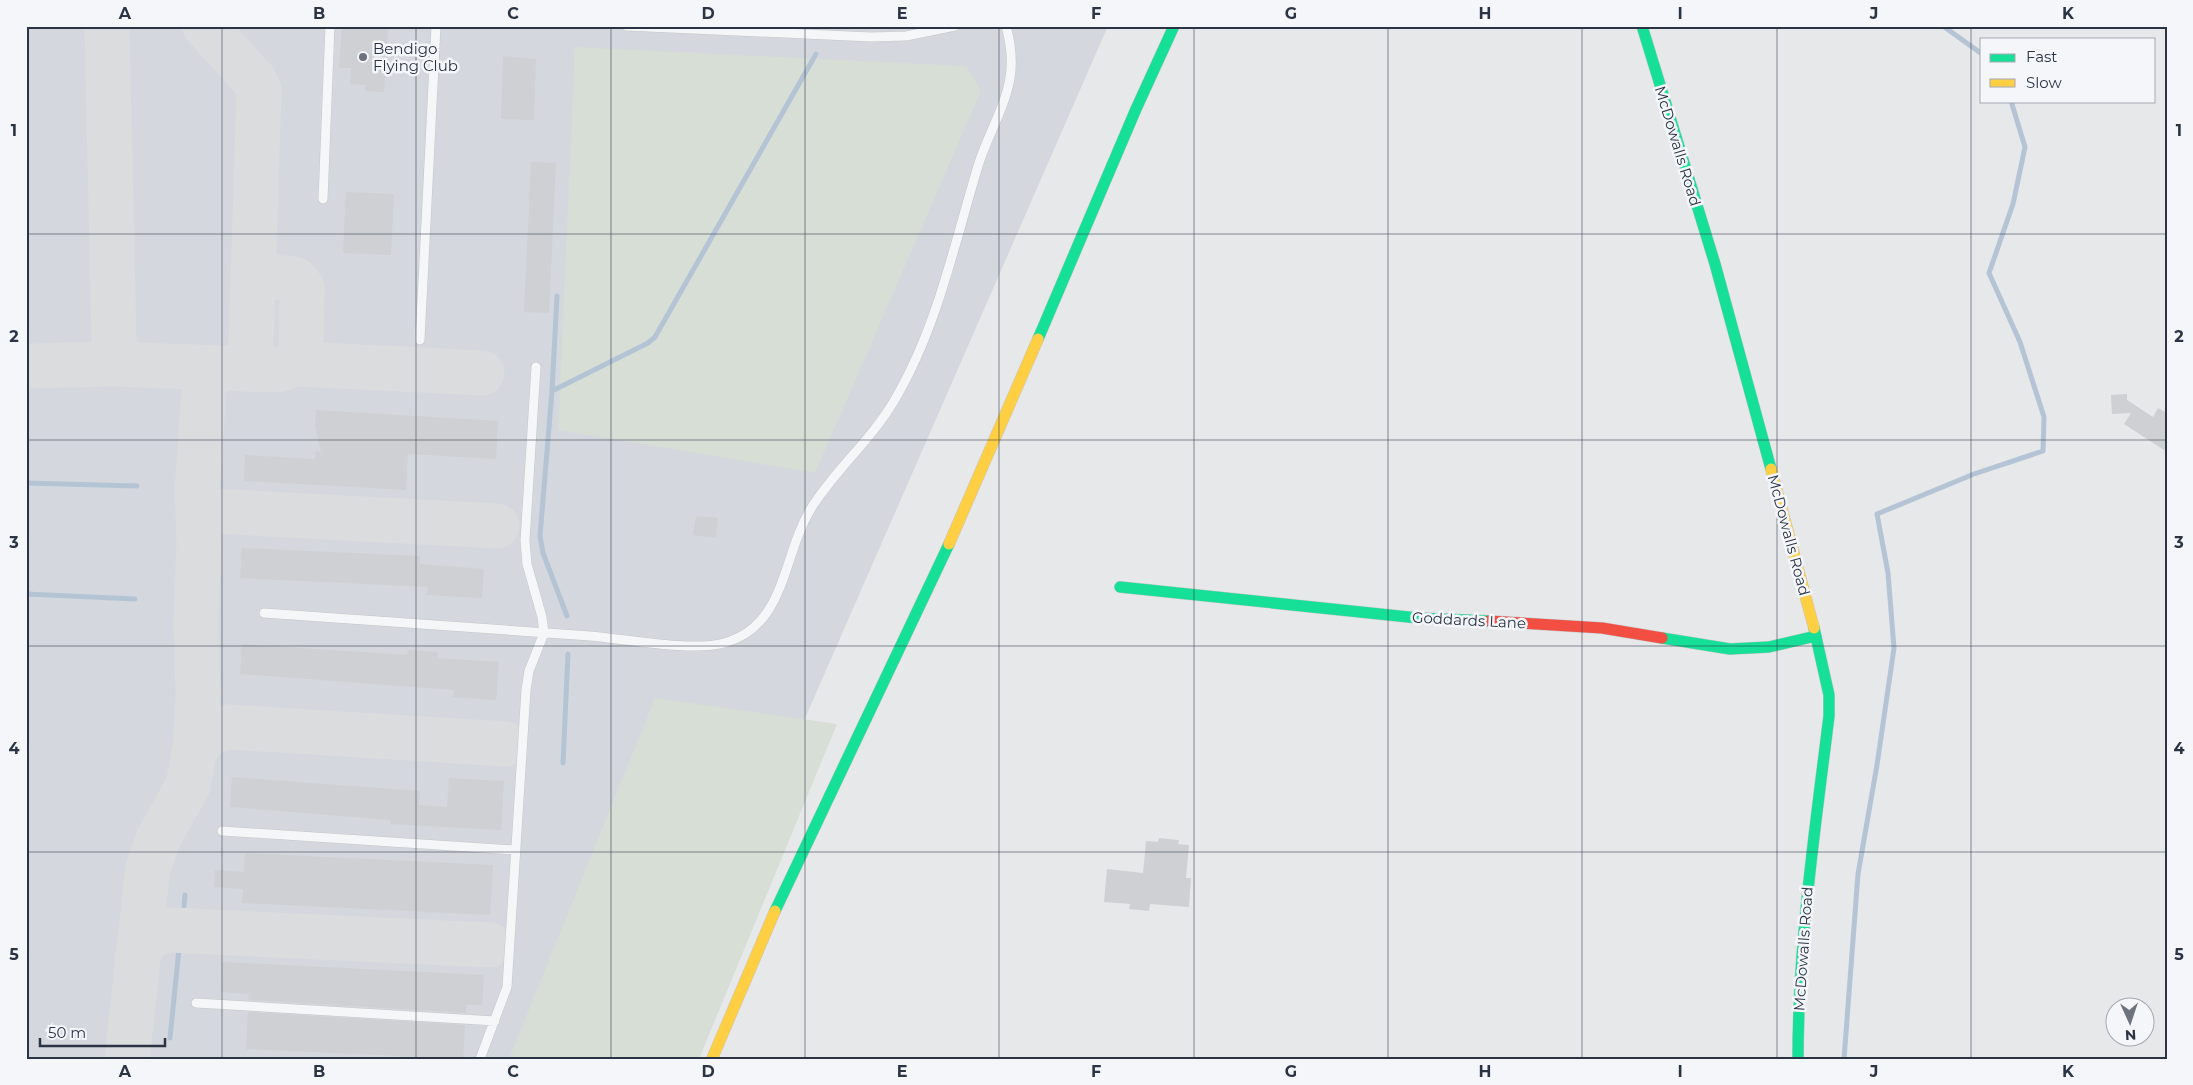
<svg xmlns="http://www.w3.org/2000/svg" width="2193" height="1085" viewBox="0 0 2193 1085" font-family="Montserrat,sans-serif">
<style>
.built{fill:#d4d7dd}
.green{fill:#d6ded6}
.lines{fill:none;stroke-linecap:round;stroke-linejoin:round}
.stream{stroke:#b4c4d5;stroke-width:5}
.taxiway{stroke:#dadcde;stroke-width:45}
.building{fill:#ced0d3}
.lane-casing{stroke:#c4c6c8;stroke-width:10}
.fast-casing{stroke:#c4c6c8;stroke-width:12}
.slow-casing{stroke:#c4c6c8;stroke-width:12}
.jam-casing{stroke:#c4c6c8;stroke-width:12}
.lane{stroke:#f5f6f7;stroke-width:9}
.fast{stroke:#16e098;stroke-width:11}
.slow{stroke:#ffcf43;stroke-width:11}
.jam{stroke:#f24e42;stroke-width:11}
.grid{fill:none;stroke:#2b3445;stroke-width:1;stroke-opacity:0.55}
.poi-dot{fill:#6c737f;stroke:#f4f6f9;stroke-width:2}
.labels{text-anchor:middle;dominant-baseline:central;stroke-width:5;stroke-linejoin:round;paint-order:stroke}
.poi-label{font-size:15px;fill:#2b3445;stroke:#f4f6f9;text-anchor:start}
.street-label{font-size:15px;fill:#2b3445;stroke:#f4f6f9}
.neatline{fill:none;stroke:#2b3445;stroke-width:2}
.grid-label{font-size:16px;text-anchor:middle;font-weight:bold;fill:#2b3445}
</style>
<rect width="100%" height="100%" fill="#e6e8ea"/>
<!-- built -->
<path class="built" d="M26 26H1108L656 1059H26Z"/>
<!-- green -->
<path class="green" d="M575 47 966 66 981 91 815 473 558 430Z
M655 698 837 724 699 1059H509Z"/>
<g class="lines">
<!-- stream -->
<path class="stream" d="M1943 26 1982 54
M557 296 552 391 540 536 543 553 567 616
M552 391 648 343 655 337 816 54
M26 483 137 486
M26 594 135 599
M563 763 568 654
M184 906 185 895
M170 1038 179 949
M1844 1059 1858 874 1877 765 1894 648 1888 573 1877 514 1974 474 2043 451 2044 417 2020 342 1989 273 2013 204 2025 147 2011 101"/>
<!-- taxiway -->
<path class="taxiway" d="M107 26 114 342 119 356 135 365
M205 26 255 81 259 90 251 345C253 358 260 367 273 370
M26 366 113 364 273 370C286 370 297 364 301 350L302 288 296 280C277 275 258 281 254 255
M289 366 299 364 482 373
M197 492 203 506 212 511 497 526
M194 753C201 737 212 730 229 727L505 744
M137 959C141 941 153 932 170 930L490 945
M127 1059 148 868 159 837 188 786 195 748 198 694 196 623 199 541 197 492 204 391C206 378 214 370 226 368"/>
</g>
<!-- building -->
<path class="building" d="M342 26H388L384 92 365 91 366 85 350 84 351 68H339Z
M503 56 536 59 534 120 501 119Z
M531 162 556 163 549 313 524 312Z
M346 192 394 194 391 255 343 253Z
M2127 394V400L2153 417 2158 408 2167 413V452L2124 424 2131 413 2112 414 2111 395Z
M316 410 498 421 496 459 408 454 406 490 244 481 245 455 315 459 316 451 321 452 315 426Z
M696 516 718 518 716 538 693 535Z
M242 548 420 556V564L484 569 482 598 427 595 428 587 240 578Z
M242 644 407 655 408 650 438 652 437 658 499 662 496 700 453 697 454 690 240 674Z
M232 777 420 791 419 805 447 807 449 778 504 781 501 830 391 824V820L230 807Z
M1159 838 1179 840 1178 844 1189 845 1186 878H1191L1189 907 1150 904 1149 911 1129 909 1130 904 1104 902 1107 869 1143 873 1146 841 1158 842Z
M245 853 493 865 490 915 242 903 243 889 214 887 215 870 244 872Z
M222 962 484 975 482 1005H466V1013L248 1000 249 994 221 992Z
M248 1012 465 1025 463 1059 246 1049Z"/>
<g class="lines">
<defs>
<path id="lane" d="M626 26 871 37 906 36 955 26
M323 199 330 26
M420 340 436 26
M264 613C373 621 482 628 590 636 626 639 692 652 724 643 787 626 782 554 812 507 836 469 871 440 894 401 937 329 954 245 978 166 987 136 1005 108 1010 78 1013 60 1011 44 1006 26
M222 831 514 850
M196 1003 495 1021
M480 1059 507 987 526 690 529 671 544 633 542 617 527 564 525 541 536 367"/>
<path id="fast" d="M1642 26 1715 264 1771 469
M1038 339 1136 109 1174 26
M1120 587 1418 618 1489 621
M1662 638 1730 649 1769 647 1816 636
M775 911 949 544
M1798 1059C1798 944 1815 830 1829 716V695L1814 628"/>
<path id="slow" d="M1771 469 1814 628
M949 544 1038 339
M712 1059 775 911"/>
<path id="jam" d="M1489 621 1602 628 1662 638"/>
</defs>
<!-- lane casing -->
<use href="#lane" class="lane-casing"/>
<!-- fast casing -->
<use href="#fast" class="fast-casing"/>
<!-- slow casing -->
<use href="#slow" class="slow-casing"/>
<!-- jam casing -->
<use href="#jam" class="jam-casing"/>
<!-- lane -->
<use href="#lane" class="lane"/>
<!-- fast -->
<use href="#fast" class="fast"/>
<!-- slow -->
<use href="#slow" class="slow"/>
<!-- jam -->
<use href="#jam" class="jam"/>
</g>
<!-- grid -->
<path class="grid" d="M222 26V1059M416 26V1059M611 26V1059M805 26V1059M999 26V1059M1194 26V1059M1388 26V1059M1582 26V1059M1777 26V1059M1971 26V1059M26 234H2167M26 440H2167M26 646H2167M26 852H2167"/>
<!-- markers -->
<circle class="poi-dot" cx="363" cy="57" r="5"/>
<g class="labels">
<!-- poi labels -->
<g class="poi-label">
<text x="373" y="48">Bendigo<tspan x="373" dy="17">Flying Club</tspan></text>
</g>
<!-- street labels -->
<g class="street-label">
<text transform="translate(1678 146) rotate(73)">McDowalls Road</text>
<text transform="translate(1789 535) rotate(75)">McDowalls Road</text>
<text transform="translate(1469 620) rotate(3)">Goddards Lane</text>
<text transform="translate(1803 949) rotate(-86)">McDowalls Road</text>
</g>
</g>
<!-- border -->
<rect width="2193" height="1085" fill="none" stroke="#f4f6f9" stroke-width="55"/>
<!-- legend -->
<rect x="1980" y="38" width="175" height="65" fill="#f4f6f9" stroke="#a4a8b1"/>
<rect x="1990" y="54" width="25" height="8" fill="#16e098" stroke="#a4a8b1"/>
<text x="2026" y="62" font-size="15" fill="#2b3445">Fast</text>
<rect x="1990" y="79" width="25" height="8" fill="#ffcf43" stroke="#a4a8b1"/>
<text x="2026" y="88" font-size="15" fill="#2b3445">Slow</text>
<!-- north arrow -->
<g transform="translate(2130 1022) rotate(177)"><circle r="24" fill="#f4f6f9" stroke="#a4a8b1"/>
<path d="M0-4L9 19L0 12L-9 19Z" fill="#6c737f"/>
<text y="-8" font-size="14" font-weight="bold" text-anchor="middle" fill="#2b3445">N</text>
</g>
<!-- scale -->
<path d="M40 1038v8h125v-8" fill="none" stroke="#2b3445" stroke-width="2.5"/>
<text x="48" y="1038" font-size="15" fill="#2b3445" stroke="#f4f6f9" stroke-width="4" paint-order="stroke">50 m</text>
<rect x="28" y="28" width="2138" height="1030" class="neatline"/>
<g class="grid-label">
<text x="125" y="19">A</text>
<text x="319" y="19">B</text>
<text x="513" y="19">C</text>
<text x="708" y="19">D</text>
<text x="902" y="19">E</text>
<text x="1096" y="19">F</text>
<text x="1291" y="19">G</text>
<text x="1485" y="19">H</text>
<text x="1680" y="19">I</text>
<text x="1874" y="19">J</text>
<text x="2068" y="19">K</text>
<text x="14" y="136">1</text>
<text x="2179" y="136">1</text>
<text x="14" y="342">2</text>
<text x="2179" y="342">2</text>
<text x="14" y="548">3</text>
<text x="2179" y="548">3</text>
<text x="14" y="754">4</text>
<text x="2179" y="754">4</text>
<text x="14" y="960">5</text>
<text x="2179" y="960">5</text>
<text x="125" y="1077">A</text>
<text x="319" y="1077">B</text>
<text x="513" y="1077">C</text>
<text x="708" y="1077">D</text>
<text x="902" y="1077">E</text>
<text x="1096" y="1077">F</text>
<text x="1291" y="1077">G</text>
<text x="1485" y="1077">H</text>
<text x="1680" y="1077">I</text>
<text x="1874" y="1077">J</text>
<text x="2068" y="1077">K</text>
</g>
</svg>
